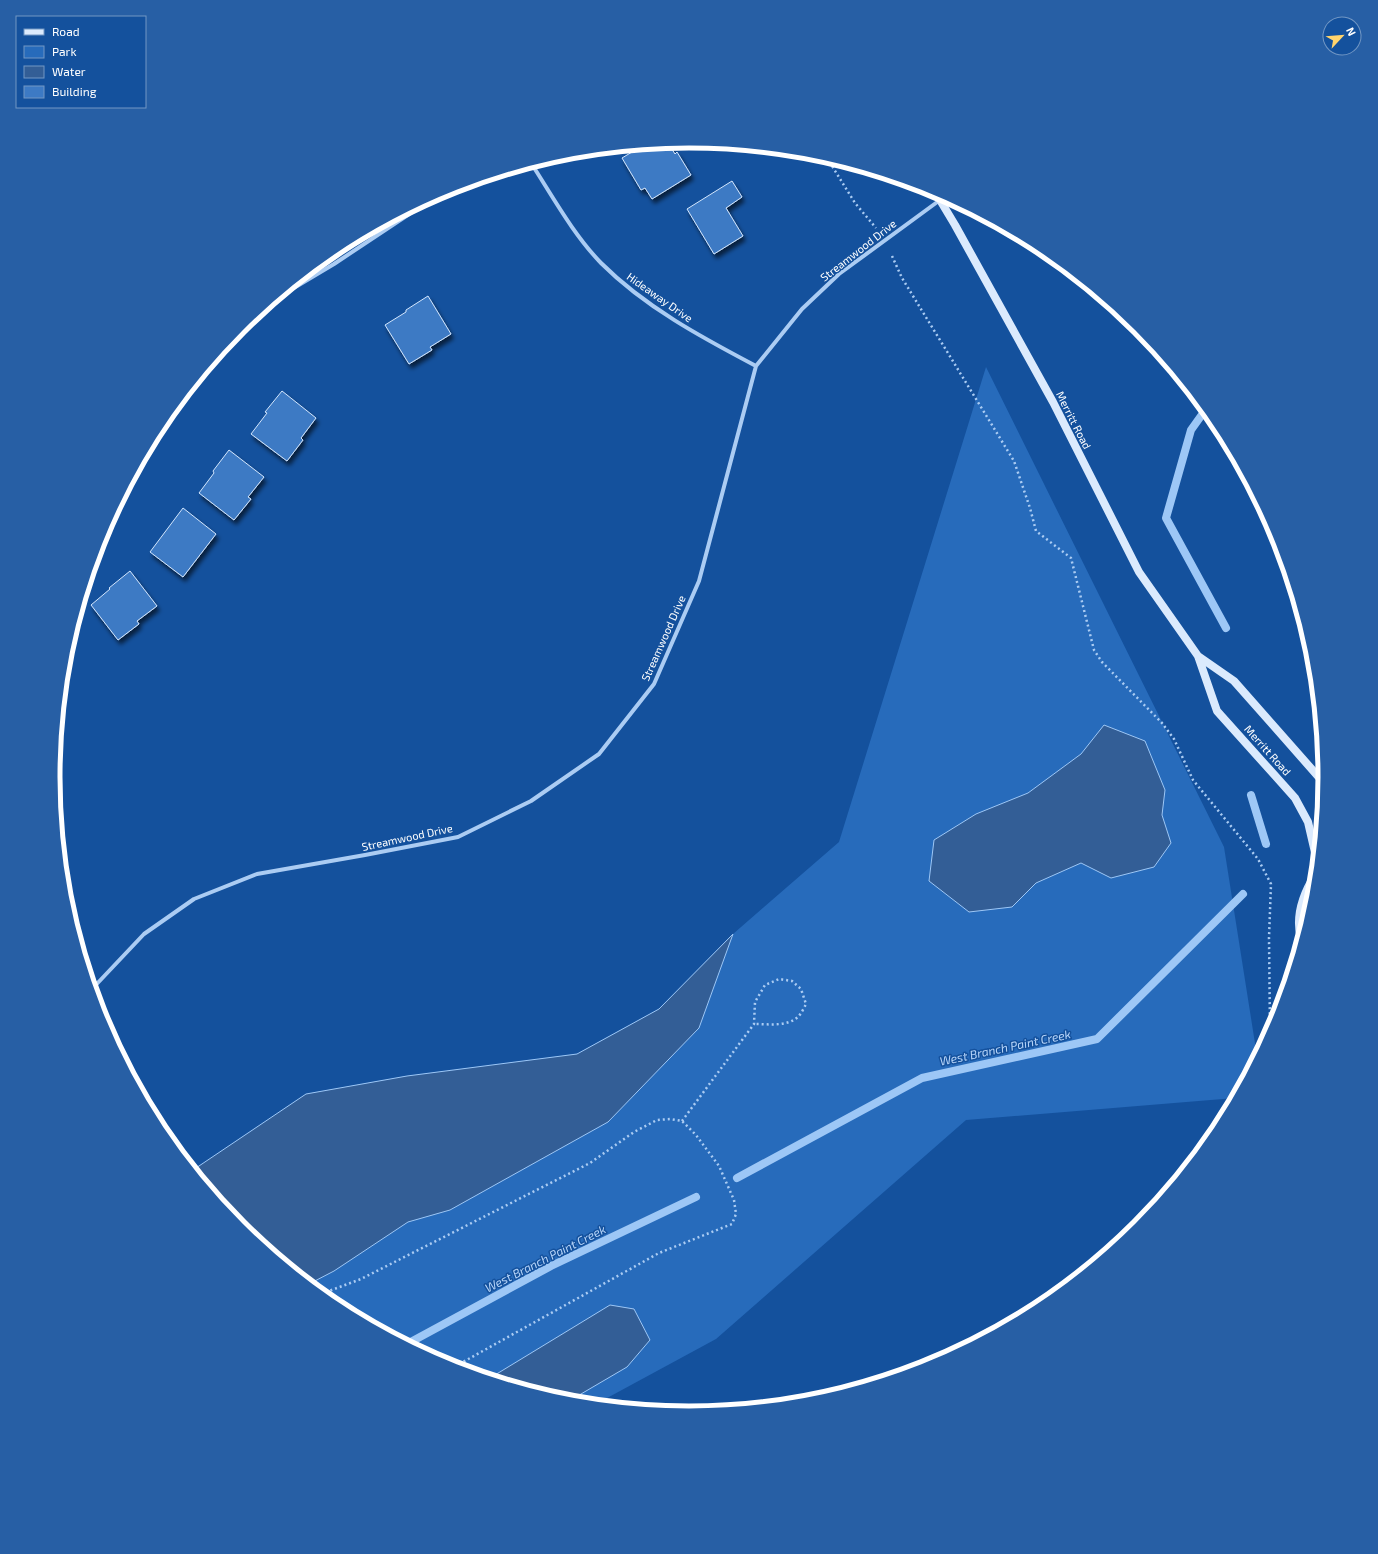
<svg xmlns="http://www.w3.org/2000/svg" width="1378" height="1554" viewBox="0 0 1378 1554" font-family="'Exo 2',sans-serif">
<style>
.green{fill:#276bbb}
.water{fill:#335e96;stroke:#9dc7f6}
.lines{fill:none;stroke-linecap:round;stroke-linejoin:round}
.stream{stroke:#9dc7f6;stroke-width:8}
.building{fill:#3d7ac4;stroke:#d3e6fd;filter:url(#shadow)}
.path{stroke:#abccf3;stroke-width:2.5;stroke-dasharray:2 3;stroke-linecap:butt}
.street{stroke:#abccf3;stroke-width:4}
.secondary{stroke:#dbeafd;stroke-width:8}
.labels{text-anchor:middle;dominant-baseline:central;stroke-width:3;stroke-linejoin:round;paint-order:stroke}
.street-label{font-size:11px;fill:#fff;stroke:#14519d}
.water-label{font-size:12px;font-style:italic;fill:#b8d6fa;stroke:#14519d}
.rim{fill:none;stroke:#fff;stroke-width:5}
</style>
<defs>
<filter id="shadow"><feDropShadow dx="2.5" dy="4.5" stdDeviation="2" flood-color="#0009"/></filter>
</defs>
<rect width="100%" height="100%" fill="#14519d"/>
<!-- green -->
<path class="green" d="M986 367 1224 847 1257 1056 1235 1098 966 1120 716 1339 596 1404 565 1401 445 1364 335 1306 239 1227 193 1170 306 1094 407 1076 577 1054 659 1009 733 934 839 842Z"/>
<!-- water -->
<path class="water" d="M1104 725 1145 741 1165 790 1162 815 1171 843 1154 867 1111 878 1081 863 1036 883 1012 907 969 912 929 881 934 840 976 814 1028 793 1081 754Z
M733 934 699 1028 608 1122 450 1210 408 1222 334 1271 309 1284 239 1227 193 1170 306 1094 407 1076 577 1054 659 1009Z
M610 1305 634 1309 650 1340 627 1367 569 1401 490 1378Z"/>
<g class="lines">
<!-- stream -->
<path class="stream" d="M1206 409 1191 430 1166 518 1226 628
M1251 795 1266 844
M737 1178 922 1078 1097 1039 1243 894
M407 1344 551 1266 696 1197"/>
</g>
<!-- building -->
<path class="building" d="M668 143 675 154 677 152 691 175 652 199 645 188 641 190 622 158 642 146Z
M732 181 742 197 726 208 743 236 714 254 687 209Z
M428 296 451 334 430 347 432 350 409 364 385 325 406 312V310Z
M282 391 316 418 301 438 303 440 287 461 251 434 267 413 265 412Z
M229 450 264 477 248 497 251 499 234 520 199 493 214 473 213 471Z
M183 508 216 534 183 577 150 552Z
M130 571 157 606 137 621 139 624 118 640 91 605 110 589 109 588Z"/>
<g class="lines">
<!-- path -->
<path class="path" d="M827 158 855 203 876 228
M892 256 902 278 1014 461 1030 508 1036 531 1071 558 1094 650 1102 662 1162 723 1174 739 1193 780 1258 859 1271 884 1269 938 1270 1032
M682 1121 754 1024 755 1002 765 985 779 979 792 981 801 989 806 1004C804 1008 801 1014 798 1017 786 1027 769 1024 754 1024
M321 1294 361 1279 590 1163 634 1132 657 1120 670 1119 682 1121 696 1135 719 1166 734 1200 736 1214 732 1224 659 1253 454 1367"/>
<!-- street -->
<path class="street" d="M531 163C553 197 573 234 601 263 645 307 701 337 756 366
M272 301 334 264 447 189
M235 332 270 302
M92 989 144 934 194 899 257 874 365 855 458 837 531 801 599 754 654 684 699 581 756 366 802 309 839 274 940 200"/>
<!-- secondary -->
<path class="secondary" d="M934 190 955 225 1053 402 1139 572 1198 656 1217 711 1295 798 1308 822 1317 861
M1198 656 1234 681 1324 783
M1301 939C1295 916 1303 894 1315 875"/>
</g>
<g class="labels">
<!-- street labels -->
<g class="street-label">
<text transform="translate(858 250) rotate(-38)">Streamwood Drive</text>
<text transform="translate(660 297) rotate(35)">Hideaway Drive</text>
<text transform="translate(1074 420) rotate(63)">Merritt Road</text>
<text transform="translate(663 638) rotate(-66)">Streamwood Drive</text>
<text transform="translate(1268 750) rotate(48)">Merritt Road</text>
<text transform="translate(407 837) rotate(-12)">Streamwood Drive</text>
</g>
<!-- water labels -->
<g class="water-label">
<text transform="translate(1005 1047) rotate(-12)">West Branch Paint Creek</text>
<text transform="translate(545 1258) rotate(-27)">West Branch Paint Creek</text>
</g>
</g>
<!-- crop -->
<path d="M0 0H1378V1554H0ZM60 777a629 629 0 1 1 1258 0a629 629 0 1 1-1258 0Z" fill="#275fa5" fill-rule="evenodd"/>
<path class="rim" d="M60 777a629 629 0 1 1 1258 0a629 629 0 1 1-1258 0Z"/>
<!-- legend -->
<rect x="16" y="16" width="130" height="92" fill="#14519d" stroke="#7297c4"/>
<rect x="24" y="29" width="20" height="6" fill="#dbeafd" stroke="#7297c4"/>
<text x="52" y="36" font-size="12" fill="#ffffff">Road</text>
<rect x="24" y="46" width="20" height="12" fill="#276bbb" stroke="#7297c4"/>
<text x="52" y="56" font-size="12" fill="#ffffff">Park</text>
<rect x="24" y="66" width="20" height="12" fill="#335e96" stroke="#7297c4"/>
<text x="52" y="76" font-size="12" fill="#ffffff">Water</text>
<rect x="24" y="86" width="20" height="12" fill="#3d7ac4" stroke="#7297c4"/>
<text x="52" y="96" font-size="12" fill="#ffffff">Building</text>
<!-- north arrow -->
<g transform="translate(1342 36) rotate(64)"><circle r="19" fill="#14519d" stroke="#7297c4"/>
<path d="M0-3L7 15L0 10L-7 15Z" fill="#ffd46d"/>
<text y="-6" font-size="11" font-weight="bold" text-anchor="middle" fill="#ffffff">N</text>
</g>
</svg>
